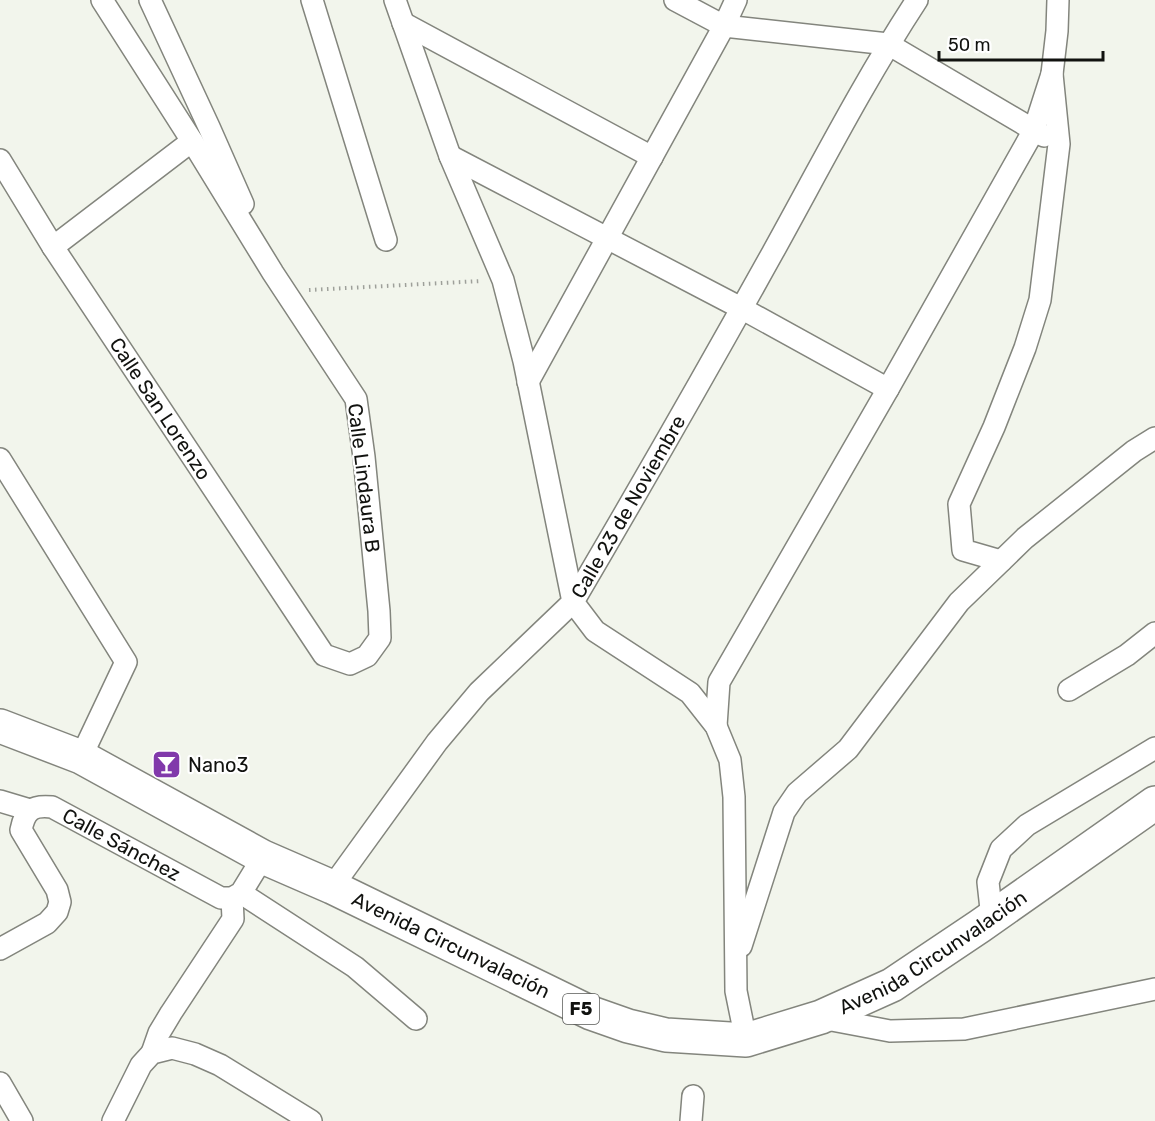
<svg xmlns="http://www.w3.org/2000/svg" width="1155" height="1121" viewBox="0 0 1155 1121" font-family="Rubik,sans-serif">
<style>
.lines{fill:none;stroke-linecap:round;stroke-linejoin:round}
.minor-casing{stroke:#83857d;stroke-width:24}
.trunk-casing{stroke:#83857d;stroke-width:36}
.path{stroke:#9ea09a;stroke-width:4;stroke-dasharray:1.5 4.5;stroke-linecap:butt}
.minor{stroke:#fff;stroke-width:21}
.trunk{stroke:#fff;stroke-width:33}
.labels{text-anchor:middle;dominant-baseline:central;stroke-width:4.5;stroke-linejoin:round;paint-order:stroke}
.shield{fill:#fff;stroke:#585957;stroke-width:1.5}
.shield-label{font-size:18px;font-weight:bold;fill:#11120f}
.street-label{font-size:20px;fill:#11120f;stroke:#fff}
.poi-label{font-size:20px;fill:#11120f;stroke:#fff;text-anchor:start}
</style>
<rect width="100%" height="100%" fill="#f2f5ec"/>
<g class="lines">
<defs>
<g id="minor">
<path d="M150 0 209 127 243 204"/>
<path d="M312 0 386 240"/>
<path d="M675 0 724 26 888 44 1044 136"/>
<path d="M403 23 652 157"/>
<path d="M450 156 741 308 888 389"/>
<path id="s1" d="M0 160 53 247 324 655 350 664 367 656 380 638 379 611 364 457 356 399 273 273 192 141 102 0"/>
<path d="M53 247 192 141"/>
<path d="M528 382 724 26 736 0"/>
<path d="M0 459 126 662 81 757"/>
<path d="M1001 561 963 550 959 504 994 427 1025 348 1040 300 1059 144 1052 74 1057 31 1058 0"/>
<path d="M1069 690 1127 655 1155 633"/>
<path d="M716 726 719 682 888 389 1034 130 1052 74"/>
<path d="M0 801 30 810"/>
<path d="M332 887 437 742 479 692 573 602 524 361 503 280 450 156 395 0"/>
<path d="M241 893 355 967 416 1019"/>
<path d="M992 918 988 882 1001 849 1027 825 1155 748"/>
<path d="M741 946 784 812 797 793 848 749 959 602 1025 538 1134 451 1155 438"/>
<path id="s2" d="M0 949 47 923 57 912 60 902 57 890 21 830C25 810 32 805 52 807L221 898H232L241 893 263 857"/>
<path d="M821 1018 890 1031 964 1029 1155 989"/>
<path id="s3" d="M746 1040 736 991 734 797 730 760 716 726 690 693 595 631 573 602C641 486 708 369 773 252 820 167 864 81 917 0"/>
<path d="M152 1053 159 1033 171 1013 233 919 232 898"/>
<path d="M0 1083 22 1121"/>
<path d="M113 1121 141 1065 152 1053 172 1048 195 1054 220 1065 311 1121"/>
<path d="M691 1121 693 1096"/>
</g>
<g id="trunk">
<path id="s4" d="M0 726 81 757 263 857 332 887 591 1013 628 1026 666 1035 746 1040 821 1017 892 985 980 926 1155 803"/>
</g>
</defs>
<!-- minor casing -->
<use href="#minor" class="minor-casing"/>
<!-- trunk casing -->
<use href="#trunk" class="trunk-casing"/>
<!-- path -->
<path class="path" d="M309 290 481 281"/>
<!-- minor -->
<use href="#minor" class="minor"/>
<!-- trunk -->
<use href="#trunk" class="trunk"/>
</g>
<!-- icons -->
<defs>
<symbol id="bar-square" viewBox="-11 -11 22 22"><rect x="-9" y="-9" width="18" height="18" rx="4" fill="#8139ab" stroke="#fff"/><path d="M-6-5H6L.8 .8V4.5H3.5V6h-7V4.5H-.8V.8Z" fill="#fff"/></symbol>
</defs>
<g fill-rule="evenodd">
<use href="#bar-square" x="150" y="748" width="33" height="33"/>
</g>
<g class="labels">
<!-- shield labels -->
<rect class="shield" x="563" y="994" width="36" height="30" rx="4.5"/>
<g class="shield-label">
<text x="581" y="1009">F5</text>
</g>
<!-- street labels -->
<g class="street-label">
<text stroke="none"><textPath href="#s1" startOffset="296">Calle San Lorenzo</textPath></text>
<text transform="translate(364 478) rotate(83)">Calle Lindaura B</text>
<text stroke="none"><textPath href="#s3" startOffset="620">Calle 23 de Noviembre</textPath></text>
<text stroke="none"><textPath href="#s2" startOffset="285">Calle Sánchez</textPath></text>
<text stroke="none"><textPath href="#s4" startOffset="502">Avenida Circunvalación</textPath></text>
<text stroke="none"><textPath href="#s4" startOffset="1024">Avenida Circunvalación</textPath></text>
</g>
<!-- poi labels -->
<g class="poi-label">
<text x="188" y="765">Nano3</text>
</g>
</g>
<!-- scale -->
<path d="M939 51v9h164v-9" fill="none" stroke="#11120f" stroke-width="3"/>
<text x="948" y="51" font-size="18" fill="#11120f" stroke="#ffffff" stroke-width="4.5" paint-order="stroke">50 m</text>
</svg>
